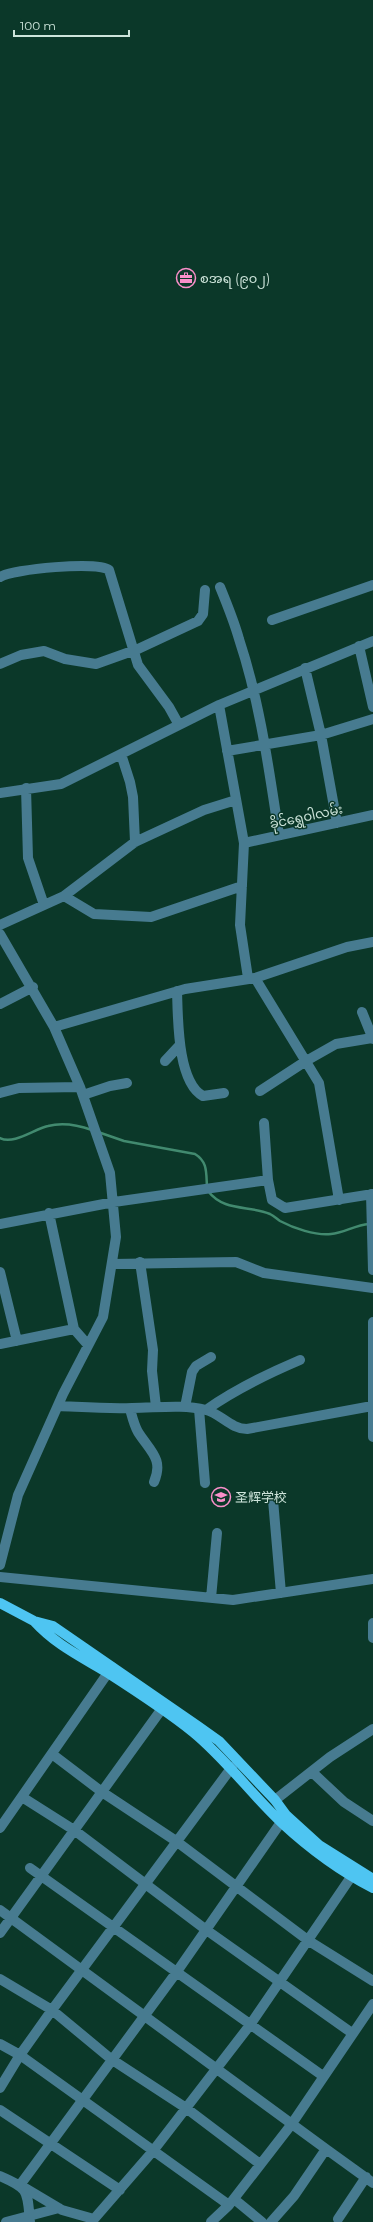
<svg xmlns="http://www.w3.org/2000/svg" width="373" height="2222" viewBox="0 0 373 2222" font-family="Montserrat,'Noto Sans SC','Noto Sans Myanmar',sans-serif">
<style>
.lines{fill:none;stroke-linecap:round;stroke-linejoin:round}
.stream{stroke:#428a6f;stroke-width:2.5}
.minor{stroke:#477b90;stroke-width:10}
.major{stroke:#4ec5f2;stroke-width:10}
.labels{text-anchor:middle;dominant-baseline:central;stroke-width:3;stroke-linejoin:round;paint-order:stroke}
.poi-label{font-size:13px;fill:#cde4da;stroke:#0b3829;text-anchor:start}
.street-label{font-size:13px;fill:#cde4da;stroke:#0b3829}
</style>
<rect width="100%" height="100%" fill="#0b3829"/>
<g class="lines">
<!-- stream -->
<path class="stream" d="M98 1132 124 1141 195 1154C208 1162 206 1173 207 1187
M0 1138C14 1145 34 1129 48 1126 63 1122 78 1125 92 1130
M208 1191C224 1212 249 1205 270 1214 274 1216 277 1219 280 1221 293 1228 316 1236 331 1234 344 1233 355 1225 369 1224"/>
<!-- minor -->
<path class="minor" d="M0 577C12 569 99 561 109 570L138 665 169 707 179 725
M220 587C227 604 234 621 239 639 260 702 269 770 279 835
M272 620 373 585
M359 646 373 707
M0 664 21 655 44 651 65 659 96 664 138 649 198 621 203 614 205 590
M305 668 321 735 337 823
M219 705 244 843 240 925 248 978
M227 751 321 735 373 719
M121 754 130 782 133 797 135 842
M26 788 28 858 44 905
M0 793 61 784 219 705 373 641
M244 843 373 815
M64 896 94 914 151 917 242 886
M0 925 64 896 135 842 204 810 236 800
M0 934 54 1027 80 1087 110 1173 116 1237 103 1317 63 1394 18 1495 0 1565
M255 978 319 1083 339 1200
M177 991C178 1017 177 1082 203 1096L224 1093
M0 1004 33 987
M362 1012 373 1039
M54 1027 185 989 255 978 347 947 373 942
M165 1061 179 1046
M260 1091 306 1061 336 1044 372 1038
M0 1093 19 1088 80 1087
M83 1095 110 1086 127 1083
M264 1123 268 1180 272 1200 285 1208 373 1194
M371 1194 373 1270
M49 1213 74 1329
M0 1224 114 1202 268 1180
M140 1262 153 1350 152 1371 156 1407
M113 1264 236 1262 264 1273 373 1288
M0 1272 17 1341
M373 1322V1437
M0 1344 74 1329 88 1345
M58 1406C82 1407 107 1409 132 1408 156 1408 182 1404 206 1410 221 1414 231 1429 247 1429L372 1406
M185 1407 192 1372 196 1366 211 1357
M130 1409C132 1416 134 1425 138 1432 150 1451 164 1459 154 1482
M199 1409 205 1483
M206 1410C236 1389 267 1374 300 1360
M273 1500 281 1593
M0 1577 233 1600 373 1579
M211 1598 217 1533
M373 1623V1638
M52 1754 102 1792 176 1841 309 1941 373 1981
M312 1772 344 1802 373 1821
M22 1797 74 1830 205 1929 352 2033
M275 1800 330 1757 373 1729
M286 1815 176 1973 20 2185 62 2210 94 2219 153 2151 250 2025 351 1877
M0 1828 112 1667
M30 1868 323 2076
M0 1910 326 2149 294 2196 271 2222
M0 1933 161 1710
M0 1979 52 2010 111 2059 186 2108 260 2164
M0 2044 20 2055 229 2205
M0 2088 20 2055 52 2010 232 1767
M0 2110 120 2190
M326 2149 373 2183
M0 2176C30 2189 27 2191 30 2222
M234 2199 262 2222
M338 2219 366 2177
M6 2222 59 2208
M211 2222 229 2205 291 2125 373 2004"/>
<!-- major -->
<path class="major" d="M0 1603 34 1621 53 1626 198 1726 219 1741 275 1800 286 1815 319 1845 373 1879
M34 1621C56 1645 80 1656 108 1673 136 1691 167 1711 193 1732 226 1759 251 1794 282 1823 310 1849 340 1871 373 1888"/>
</g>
<!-- icons -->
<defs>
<symbol id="office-ring" viewBox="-11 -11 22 22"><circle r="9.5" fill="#0b3829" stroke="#f98fc9" stroke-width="1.5"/><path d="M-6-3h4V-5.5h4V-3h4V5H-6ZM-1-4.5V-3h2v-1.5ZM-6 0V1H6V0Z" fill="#f98fc9"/></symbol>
<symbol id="school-ring" viewBox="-11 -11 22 22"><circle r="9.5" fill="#0b3829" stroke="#f98fc9" stroke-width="1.5"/><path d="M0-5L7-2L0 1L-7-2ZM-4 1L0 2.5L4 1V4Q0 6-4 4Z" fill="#f98fc9"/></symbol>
</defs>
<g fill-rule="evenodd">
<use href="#office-ring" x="175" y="267" width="22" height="22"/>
<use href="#school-ring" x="210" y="1486" width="22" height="22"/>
</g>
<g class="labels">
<!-- poi labels -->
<g class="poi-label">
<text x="200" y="278">စအရ (၉၀၂)</text>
<text x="235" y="1497">圣辉学校</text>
</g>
<!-- street labels -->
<g class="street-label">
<text transform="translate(306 816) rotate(-12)">ခိုင်ရွှေဝါလမ်း</text>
</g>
</g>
<!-- scale -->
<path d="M14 30v6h115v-6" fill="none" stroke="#cde4da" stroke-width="2"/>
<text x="20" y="30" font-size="12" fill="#cde4da" stroke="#0b3829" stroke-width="3" paint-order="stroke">100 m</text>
</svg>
